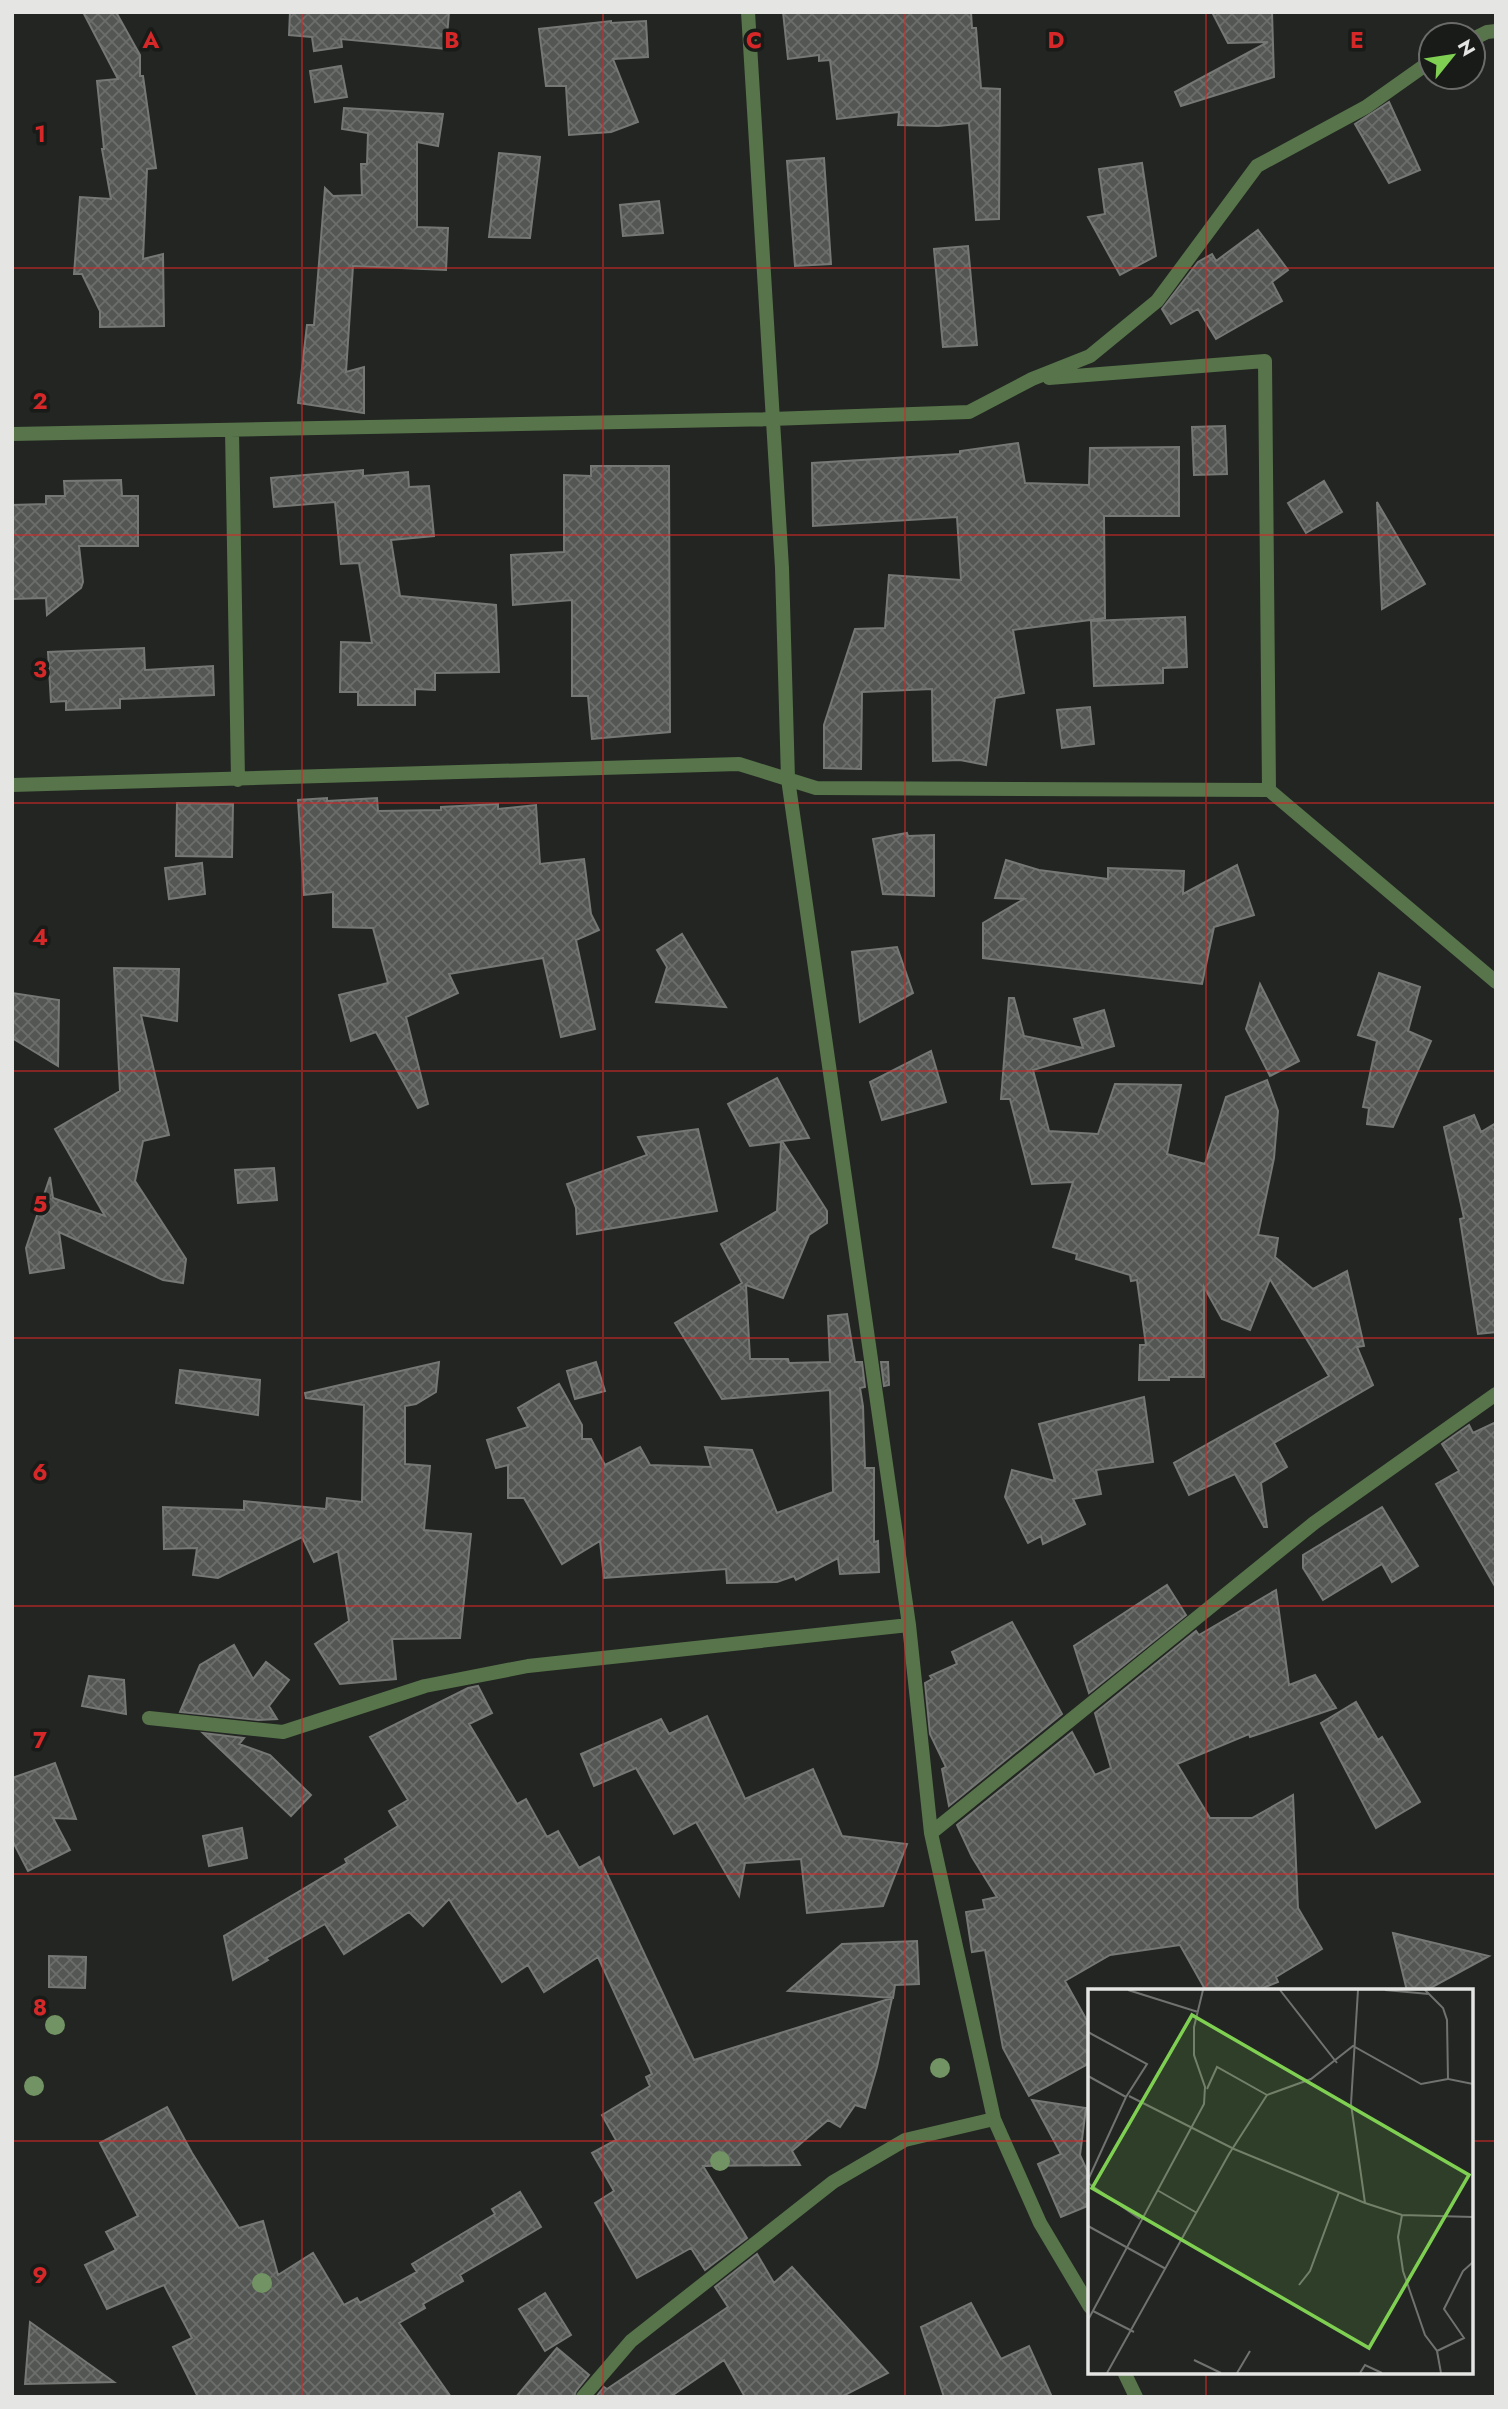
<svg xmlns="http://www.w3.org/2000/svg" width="1508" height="2409" viewBox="0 0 1508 2409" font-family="Jost,sans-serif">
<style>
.building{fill:url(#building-cross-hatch);stroke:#757874;stroke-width:2}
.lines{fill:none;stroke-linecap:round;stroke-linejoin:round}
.street{stroke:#57744b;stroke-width:14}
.tree{fill:#729363}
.grid{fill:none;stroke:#d62828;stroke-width:2;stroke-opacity:0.55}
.inset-road{fill:none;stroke:#70726f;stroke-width:2}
.view{fill:#7fd052;fill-opacity:0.15;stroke:#7fd052;stroke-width:3.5}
.inset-edge{fill:none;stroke:#e5e6e4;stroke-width:3.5}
.grid-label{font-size:23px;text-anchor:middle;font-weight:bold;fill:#d62828;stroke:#191b18;stroke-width:7;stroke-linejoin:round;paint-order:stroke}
</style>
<defs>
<pattern id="building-cross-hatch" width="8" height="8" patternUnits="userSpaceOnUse" patternTransform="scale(1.75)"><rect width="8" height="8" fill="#535652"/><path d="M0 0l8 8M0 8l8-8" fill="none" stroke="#6c6e6b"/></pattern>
</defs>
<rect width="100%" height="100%" fill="#222521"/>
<!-- building -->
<path class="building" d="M83 12H116L140 55V76H143L156 168 147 169 143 259 163 254 164 326 100 327V311L82 274H74L80 197 111 199 102 149H104L97 81 118 79Z
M290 12H449L446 49 341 39 342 47 314 51 312 37 289 35Z
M783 12H971L972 28H976L981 88 1000 89 999 219 976 220 969 123 938 126 898 125 899 112 837 119 830 60 819 61V55L788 59Z
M1212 12H1272L1274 77 1181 106 1175 92 1268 42 1228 43Z
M611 21V23L646 21 648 57 613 59 638 122 611 132 569 135 566 86H546L539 29Z
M341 66 347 97 315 102 310 71Z
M1389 102 1420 170 1389 183 1355 124Z
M344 108 443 114 438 146 417 142V227L448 228 446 270 353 266 346 372 364 367V413L298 403 307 325H314L325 188 333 196 362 195 361 164H367L368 133 342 129Z
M499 153 540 157 530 238 489 237Z
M824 158 831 264 795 266 787 161Z
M1142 163 1156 256 1120 275 1088 217 1105 214 1099 169Z
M659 201 663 233 623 236 620 205Z
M1258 230 1288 270 1272 282 1282 301 1216 339 1198 309 1171 324 1162 309 1198 262 1212 254 1216 261Z
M968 246 977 345 943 347 934 249Z
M1225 426 1227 474 1194 475 1192 427Z
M1018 443 1025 483 1089 485 1090 448 1179 447V516H1104L1105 618 1013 630 1024 693 995 698 986 765 960 760 933 761 932 689 862 692 861 769 824 768V725L855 629 885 628 889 575 961 580 957 517 813 526 812 463 960 454V451Z
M591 466H669L670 732 592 739 588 696H572V600L513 605 511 555 564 552V475L591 476Z
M363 470V476L408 472 409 487 429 486 434 536 391 540 400 596 496 605 499 672 435 673V690L415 689V705H358V692H340L341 642 372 643 359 563 341 564 335 502 274 507 271 478Z
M121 480 122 496H138V546H79L83 582 81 588 47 615 46 598 12 599V505L46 504V496H65L64 481Z
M1324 481 1342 512 1306 533 1288 503Z
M1377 502 1425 584 1382 609Z
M1185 617 1187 667 1163 668V683L1094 686 1091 621Z
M144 648 145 670 213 666 214 695 120 699V708L66 710V701L51 702 48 652Z
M1090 707 1094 744 1062 748 1057 710Z
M327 798V801L377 798 378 811 441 810V807L498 804V809L536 805 540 864 584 859 591 914 599 930 576 940 595 1029 561 1037 543 958 449 974 458 993 406 1017 428 1104 418 1108 376 1032 351 1041 339 995 388 983 373 928 333 927V892L304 895 298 800Z
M177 803 233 804 232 857 176 856Z
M907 833 908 836 934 835V896L883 894 873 839Z
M1006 860 1039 870 1108 879V868L1184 871 1183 894 1237 865 1254 915 1214 927 1202 984 983 958V923L1024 899 995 898Z
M202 863 205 894 169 899 165 868Z
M682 934 726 1007 656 1002 667 967 657 950Z
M897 947 913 993 860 1022 852 952Z
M114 968 179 969 177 1021 141 1015 169 1135 143 1141 135 1181 186 1259 183 1283 163 1280 59 1232 64 1268 30 1273 26 1248 50 1177 53 1198 105 1216 55 1129 120 1091Z
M1379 973 1420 987 1408 1031 1431 1041 1393 1127 1367 1124 1369 1108 1363 1107 1377 1041 1358 1035Z
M1260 984 1299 1061 1270 1076 1246 1029Z
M12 993 59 1000 58 1066 12 1038Z
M1009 998H1014L1024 1036 1083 1048 1074 1019 1104 1010 1114 1046 1033 1070 1049 1131 1098 1134 1115 1084 1181 1085 1167 1154 1205 1164 1226 1097 1267 1080 1278 1111 1274 1158 1258 1235 1278 1238 1275 1257 1313 1289 1347 1271 1364 1346 1357 1347 1373 1385 1274 1443 1287 1467 1261 1483 1267 1527H1264L1235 1474 1189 1495 1174 1463 1329 1376 1270 1279 1250 1330 1222 1319 1204 1287V1377H1169V1380H1139L1140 1345H1146L1137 1280 1131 1281 1130 1275 1076 1259 1077 1254 1053 1247 1073 1182 1032 1184 1010 1099H1001Z
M931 1051 946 1102 882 1120 870 1082Z
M777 1078 809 1138 782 1141 827 1211V1223L809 1235 783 1298 746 1285 750 1359H788L789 1363 830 1362 828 1316 847 1314 855 1362H862L865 1387 860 1388 863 1406 865 1468H874V1542L878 1541 879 1572 840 1574 838 1558 796 1580 794 1576 777 1582 727 1583 726 1569 604 1578 600 1541 562 1564 524 1498H508V1465L496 1468 487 1440 528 1427 518 1408 559 1384 582 1425V1439H591L605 1465 640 1447 650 1465 711 1467 705 1447 752 1450 777 1513 833 1492 830 1390 722 1399 675 1323 742 1283 721 1244 777 1211 781 1142 750 1146 728 1104Z
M1474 1115 1481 1132 1496 1123V1332L1478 1334 1460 1219 1464 1218 1444 1127Z
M698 1129 717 1211 577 1234 576 1208 567 1184 647 1155 638 1137Z
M274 1168 277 1200 238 1203 235 1170Z
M439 1362 436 1392 416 1404 405 1406V1464L430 1466 424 1530 471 1534 460 1638 392 1639 396 1679 340 1684 315 1644 349 1621 338 1551 314 1562 302 1537 218 1578 193 1575 197 1548 164 1549 163 1507 244 1510V1501L326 1509 327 1498 362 1502 364 1405 306 1398 305 1393Z
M596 1362 605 1391 575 1399 567 1371Z
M881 1362H888L889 1385 884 1386Z
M180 1370 260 1380 258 1415 176 1403Z
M1144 1397 1153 1462 1096 1470 1101 1494 1073 1499 1085 1524 1043 1544 1041 1536 1028 1543 1005 1497 1012 1470 1055 1481 1039 1424Z
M1496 1422V1588L1436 1484 1459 1471 1442 1444 1469 1425 1473 1433Z
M1382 1507 1418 1566 1392 1582 1382 1564 1323 1600 1303 1568V1555Z
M1167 1585 1186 1615 1089 1693 1074 1646Z
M1276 1590 1289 1685 1315 1675 1336 1708 1250 1737 1249 1734 1177 1764 1210 1818H1252L1293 1795 1298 1908 1322 1949 1276 1977 1278 1982 1255 1991H1206L1180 1945 1110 1955 1065 1981 1090 2026V2063L1029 2096 1003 2048 985 1950 972 1952 966 1912 985 1909 983 1900 997 1897 972 1857 957 1825 1072 1732 1095 1775 1111 1768 1095 1713 1196 1631 1199 1635Z
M1012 1622 1062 1714 949 1806 942 1769 946 1767 930 1734 925 1683 932 1679 930 1676 957 1664 952 1652Z
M234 1645 253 1679 266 1662 289 1680 269 1706 277 1719 258 1720 180 1712 200 1665Z
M89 1676 124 1680 126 1714 82 1706Z
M478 1686 492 1713 469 1724 517 1804 526 1799 547 1837 558 1831 579 1868 599 1857 694 2060 892 1998 877 2067 865 2108 855 2105 840 2127 828 2120 792 2151 800 2165 703 2166 747 2238 705 2270 691 2248 637 2278 595 2203 614 2191 592 2153 616 2140 602 2115 650 2086 646 2077 652 2074 598 1957 544 1992 528 1965 502 1982 449 1899 423 1926 409 1912 344 1954 325 1924 266 1958 268 1960 233 1980 224 1936 347 1863 345 1859 398 1826 389 1811 408 1800 370 1737 468 1688Z
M1356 1702 1378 1740 1382 1737 1420 1802 1376 1828 1321 1723Z
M707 1716 745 1799 813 1769 842 1836 907 1844 883 1906 807 1913 801 1859 745 1863 739 1896 696 1822 674 1834 636 1768 594 1786 581 1754 661 1719 669 1734Z
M203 1733 244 1738 239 1744 270 1755 311 1795 291 1816Z
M55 1763 76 1819 53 1818 70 1850 28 1871 12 1840V1778Z
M242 1828 247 1858 209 1866 203 1836Z
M1393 1933 1489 1956 1425 1991H1407Z
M917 1941 919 1984 895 1985 893 1998 788 1991 842 1944Z
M49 1956 86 1957 85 1988 49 1987Z
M1032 2100 1086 2108 1080 2155 1090 2177V2205L1061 2217 1038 2164 1061 2154Z
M167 2107 192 2153 239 2228 263 2221 278 2275 313 2253 344 2305 357 2298 360 2303 417 2272 412 2264 495 2214 492 2209 520 2192 541 2227 460 2275 463 2281 423 2304 425 2308 399 2323 451 2397H198L173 2347 192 2338 164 2285 107 2309 85 2265 116 2250 106 2232 138 2216 100 2143Z
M757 2254 774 2283 792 2267 888 2373 841 2397H745L724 2360 670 2397H596L604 2387 607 2389 728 2307 715 2287Z
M545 2293 571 2335 545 2351 519 2309Z
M971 2303 1001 2359 1029 2346 1052 2397H944L921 2327Z
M30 2322 114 2382 25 2384Z
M557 2348 589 2375 576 2391 574 2397H516Z"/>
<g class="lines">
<!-- street -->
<path class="street" d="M748 12 782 568 788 779 909 1625 931 1833 994 2119 1040 2223 1090 2307
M1473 39 1487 32 1496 31
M1049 378 1265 361 1269 790
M232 430 238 780
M12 434 771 419 969 412 1032 379 1090 356 1157 301 1257 166 1366 107 1431 61
M12 785 739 764 816 788 1269 790 1496 982
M149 1718 283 1732 425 1686 528 1666 909 1625
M931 1833 1314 1523 1496 1394
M1124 2372 1136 2397
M583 2397 631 2341 833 2182 905 2140 994 2119"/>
</g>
<!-- trees -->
<g class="tree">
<circle cx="55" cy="2025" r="10"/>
<circle cx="940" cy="2068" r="10"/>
<circle cx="34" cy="2086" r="10"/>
<circle cx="720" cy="2161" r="10"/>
<circle cx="262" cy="2283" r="10"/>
</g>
<!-- grid -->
<path class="grid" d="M302 12V2397M603 12V2397M905 12V2397M1206 12V1991M12 268H1496M12 535H1496M12 803H1496M12 1071H1496M12 1338H1496M12 1606H1496M12 1874H1496M12 2141H1090M1471 2141H1496M1206 2372V2397"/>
<!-- overview -->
<g transform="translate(1088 1989)">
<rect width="385" height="385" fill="#222521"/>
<path class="inset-road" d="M40 1 110 23M192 1 249 74M270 1 263 115 277 214M297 1 341 5M337 1 355 19 359 31 360 90 385 95M0 43 59 75 38 108 0 191M0 87 38 108M119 100 129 78 179 106M41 107 146 160 277 214 314 226 385 228M0 194 52 230M69 201 109 224M314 226 310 248 315 282 337 346 349 362 353 384M0 237 78 280M211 296 222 282 251 203M5 322 46 343M0 331 116 115 117 98 106 66V38L115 1M349 362 376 349 356 320 375 282 385 273M106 371 133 384M19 384 141 165 179 106 223 90 265 57 333 95 360 90M149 384 162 362M272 384 277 376 294 384"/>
<path class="view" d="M104 26 381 186 281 359 4 199Z"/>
<rect width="385" height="385" class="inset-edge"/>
</g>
<g class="grid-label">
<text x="151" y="48">A</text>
<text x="452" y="48">B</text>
<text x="754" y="48">C</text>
<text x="1056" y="48">D</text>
<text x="1357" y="48">E</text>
<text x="40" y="142">1</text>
<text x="40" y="409">2</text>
<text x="40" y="677">3</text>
<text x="40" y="945">4</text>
<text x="40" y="1212">5</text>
<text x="40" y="1480">6</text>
<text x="40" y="1748">7</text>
<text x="40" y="2015">8</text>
<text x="40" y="2283">9</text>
</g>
<!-- border -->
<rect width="1508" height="2409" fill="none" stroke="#e5e6e4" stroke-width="28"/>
<!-- north arrow -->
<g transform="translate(1452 56) rotate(60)"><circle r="33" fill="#191b18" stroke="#6b6c6a" stroke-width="2"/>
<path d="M0-5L12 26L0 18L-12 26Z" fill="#7fd052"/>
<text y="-10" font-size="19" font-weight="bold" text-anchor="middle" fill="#e5e6e4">N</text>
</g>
</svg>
